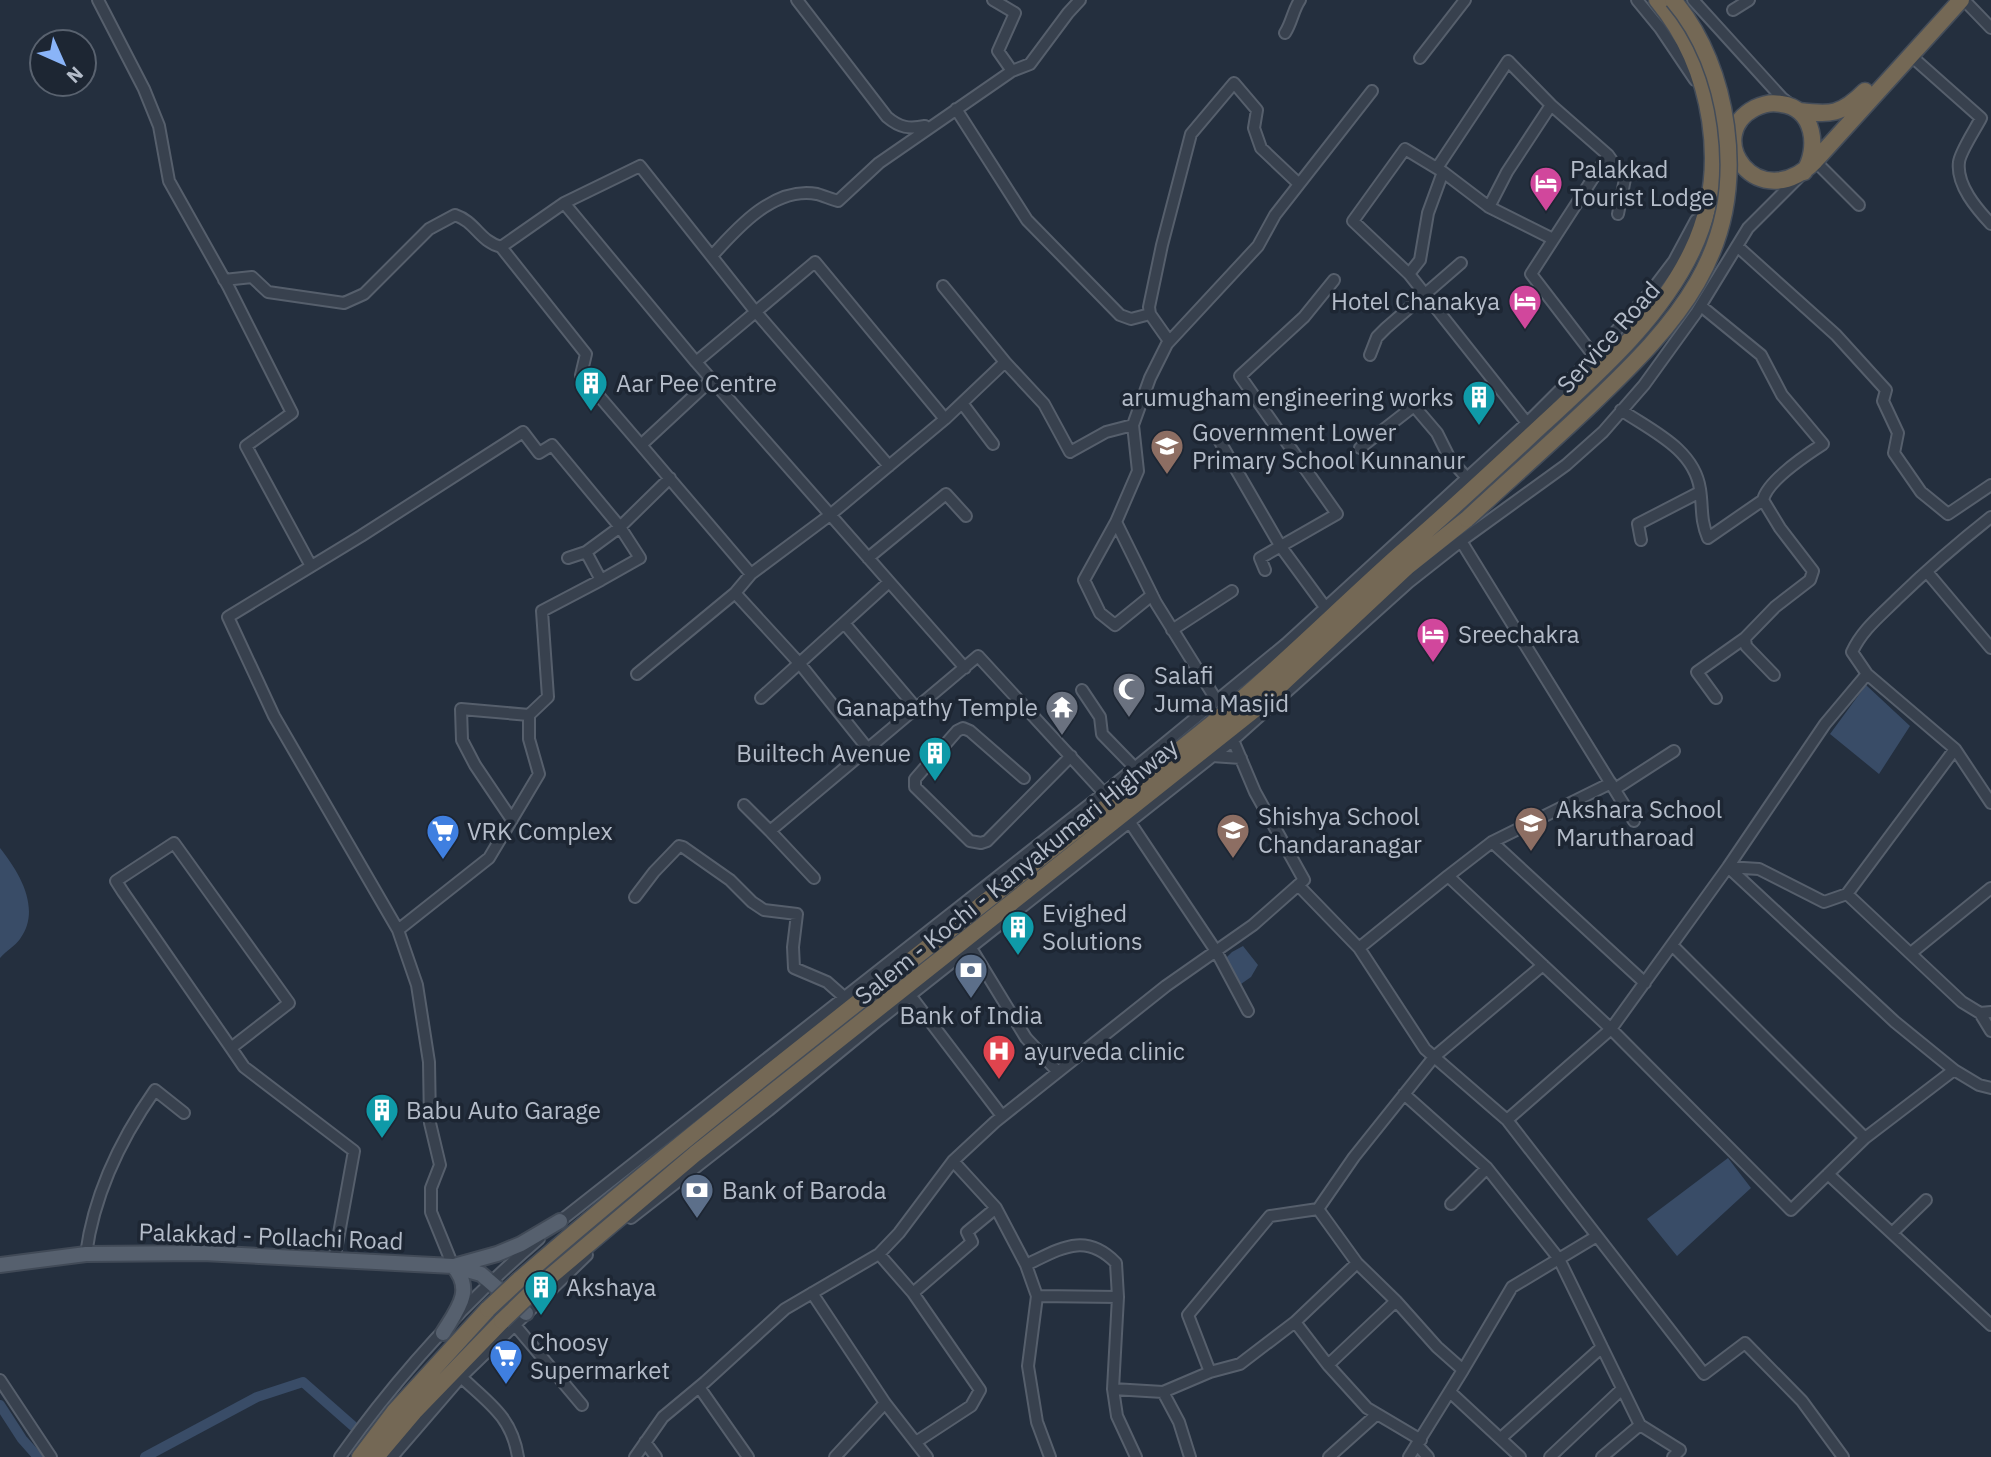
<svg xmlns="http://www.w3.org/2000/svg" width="1991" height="1457" viewBox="0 0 1991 1457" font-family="'IBM Plex Sans',sans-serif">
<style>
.water{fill:#394c67}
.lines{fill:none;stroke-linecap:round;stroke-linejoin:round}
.canal{stroke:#394c67;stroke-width:10}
.minor-casing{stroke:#565f6c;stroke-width:14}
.major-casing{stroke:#414a57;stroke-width:18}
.highway-casing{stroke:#434c59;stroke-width:19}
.minor{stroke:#38414e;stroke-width:10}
.major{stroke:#56606e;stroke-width:14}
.highway{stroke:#746855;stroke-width:16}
.highway-bridge-casing{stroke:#434c59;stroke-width:19;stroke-linecap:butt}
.highway-bridge{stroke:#746855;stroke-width:16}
.labels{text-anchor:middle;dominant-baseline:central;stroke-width:7;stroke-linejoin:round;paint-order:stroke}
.poi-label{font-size:24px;fill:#b4bcc9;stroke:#1d2633;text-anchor:start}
.street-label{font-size:24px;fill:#b4bcc9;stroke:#1d2633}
</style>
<rect width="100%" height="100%" fill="#242f3e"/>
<!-- water -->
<path class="water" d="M1866 685 1910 726 1879 774 1830 734Z
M0 848C19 872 42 909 20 939 15 946 6 951 0 958Z
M1243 946 1258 965 1251 977 1241 984 1236 980 1224 960 1232 952Z
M1728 1158 1751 1188 1677 1256 1647 1219Z"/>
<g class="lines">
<!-- canal -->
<path class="canal" d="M0 1405 22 1439 38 1457
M145 1457 257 1397 303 1382 353 1426"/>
<defs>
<path id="minor" d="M98 0 144 89 159 126 169 181 228 286 292 413 246 446 311 566
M797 0 887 117C900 128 909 129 925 126
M1637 0 1660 28 1695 80
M1693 0 1782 98 1791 105
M1964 0 1991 28
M1733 10 1749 0
M1285 33C1292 22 1293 10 1300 0
M1910 55 1981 118C1976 128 1960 152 1959 162 1956 185 1977 209 1991 224
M1420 58 1465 0
M1012 71 1030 64 1068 13 1080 0
M956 109 1027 220 1120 315 1131 319 1150 314
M1815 161 1859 205
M1437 168 1508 61 1551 105
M564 203 640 166 755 311 889 466
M1489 207 1507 172 1551 105 1608 155 1625 179 1618 214
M1737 246 1836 335 1886 390 1883 401 1898 433 1894 453 1921 492 1948 514 1991 485
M712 256C737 228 774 186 817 194 824 196 831 199 838 201L879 163 1012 71 998 51 1015 13 993 0
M1409 274 1420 260 1428 213 1443 172
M224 280 252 277 268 292 344 303 364 294 429 229 455 215C476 222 479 241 501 247
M943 286 1005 362 945 419
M1701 306 1761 355 1782 395 1823 444C1806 455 1767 481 1763 500L1780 528 1813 571 1810 580 1775 607 1745 638 1746 646 1774 675
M1169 341 1150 314 1149 307 1162 245 1191 134 1234 83 1257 110 1254 128 1261 148 1299 184
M1370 355 1377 337 1386 328 1461 263
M1594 356 1531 274 1608 155
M1005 362 1044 404 1070 452 1106 432 1133 425
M711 380 641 445 751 574 830 515 945 419 815 262 696 362 965 668
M962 403 993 444
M1621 410C1652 431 1694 449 1700 489 1703 508 1700 519 1708 538L1763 500
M1527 423 1409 274 1353 221 1405 149 1443 172 1489 207 1553 239
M1219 440 1281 547 1325 607
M641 445 581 375 586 354 501 247 564 203 696 362
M1360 448 1414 406 1437 433 1450 459 1467 478
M1991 517C1958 543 1927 570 1897 599 1880 616 1862 630 1852 652L1867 674 1955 749 1847 894 1962 1002 1980 1013 1991 1012
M1116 522 1084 580 1100 613 1115 625 1152 595
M1641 540 1638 524 1700 492
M1461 541 1634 821
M568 558 586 552
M868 558 946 494 966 516
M1265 570 1260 558 1337 514 1240 376 1304 317 1334 280
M1927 572 1991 648
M751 574 735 593 800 664 868 749
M844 623 917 709
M1172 630 1232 591
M637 674 735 593
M1082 690 1100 717 1102 734 1135 768
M761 698 889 582
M1716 698 1697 672 1745 638
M1217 701 1156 603 1116 522 1138 471 1133 425 1150 378 1167 344 1258 246 1275 215 1372 91
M1955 749 1991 803
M1212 756 1241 758
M1024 778 970 731 963 728 957 731 915 779V787L970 841 981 843 987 841 1071 756
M1611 783 1492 842 1448 876 1611 1029 1728 867 1825 724 1867 674
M1615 789 1674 751
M744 805 770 831
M512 820 475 765 462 740 461 709 529 715
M1129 821 1216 951 1248 1011
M1492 842 1645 983
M1728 867 1759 869 1824 902 1847 894
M814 878 770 831 978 656 1104 793
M1298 885 1359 948 1448 876
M635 897 654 872 679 846 683 847 730 880 752 902 764 910 797 914 793 947 794 968 827 982 844 997
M398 930 489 858 539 774 529 739V715L548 697 542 611 601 580 586 552 620 527 670 478
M1672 945 1865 1138
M971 948 1026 1038 1058 1072
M1359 948 1425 1049 1507 1120 1611 1029 1791 1210 1865 1138 1954 1070 1895 1022 1728 867
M1911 953 1991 888
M910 995 1002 1116
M1980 1013 1991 1031
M231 1048 289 1003 174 843 116 881 123 892 231 1048 244 1067 354 1151 334 1261
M1954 1070 1979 1085 1991 1088
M1404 1094 1487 1168 1559 1259 1640 1425 1602 1457
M1507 1120 1704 1374 1745 1343 1802 1401 1843 1457
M953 1161 996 1208 1026 1265 1037 1296
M1828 1174 1991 1325
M1451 1204 1487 1168
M1318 1209 1357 1263 1396 1301 1437 1347 1463 1370 1409 1457
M631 1218 769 1110 875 1023 1233 740 1409 582 1461 541 1566 465 1603 432 1644 385 1696 313 1748 228 1801 175
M554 1226 1104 793 1287 643 1527 423 1594 356 1652 290 1674 261 1696 220
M1892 1233 1926 1200
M86 1254C94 1194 120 1140 155 1090L184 1113
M879 1254 913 1293 980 1390 971 1406 916 1442
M1357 1263 1295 1322 1328 1365 1367 1408 1421 1440
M1026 1265C1060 1249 1085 1231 1116 1263L1118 1297
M453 1266 431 1212V1188L440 1165 430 1123 429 1062 417 985 398 930 274 716 228 617 361 536 523 432 539 453 552 445 620 527 640 558 601 580
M812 1293 885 1403 927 1457
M913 1293 972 1242 967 1232 996 1208
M514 1324 582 1405
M1328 1365 1396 1301
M1463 1370 1512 1287 1597 1236
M1210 1372 1240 1364 1295 1322
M461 1377C489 1403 512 1417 518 1457
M0 1380 51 1457
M699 1387 748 1457
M1113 1389 1117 1416 1136 1457
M1163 1392 1179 1422 1190 1457
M1450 1392 1520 1457
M1640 1425 1680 1450 1673 1457
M1501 1438 1602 1347
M645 1442 656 1457
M1418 1446 1428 1457
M340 1457C397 1377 465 1302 539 1239
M392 1457 461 1377 587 1255
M635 1457 663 1417 705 1382 785 1309 879 1254 899 1233 953 1161 995 1122 1166 986 1253 925 1304 880 1255 792 1233 740
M835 1457 885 1403
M1050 1457 1037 1422 1028 1366 1037 1296 1118 1297 1113 1389 1163 1392 1210 1372 1188 1315 1270 1216 1318 1209 1354 1157 1434 1057 1543 965
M1329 1457 1377 1414
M1550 1457 1622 1389"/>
<path id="major" d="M0 1265 86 1254 203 1253 453 1266 481 1274 526 1313
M454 1266 497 1254 521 1244 560 1221
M443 1333C457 1310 475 1290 453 1266"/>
<path id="highway" d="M1799 111C1831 115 1841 115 1865 91
M1804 172C1819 149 1815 108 1781 104 1772 102 1763 104 1755 108 1701 136 1758 218 1815 161L1961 0
M519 1280C688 1133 867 996 1042 857 1107 806 1174 756 1237 703 1293 655 1345 603 1400 554 1449 512 1496 468 1543 424 1598 373 1659 320 1692 251 1731 170 1713 68 1657 0
M532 1292 695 1154 1254 710 1408 566 1467 519
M360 1457 394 1412 488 1309
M376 1457 414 1412 502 1321"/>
</defs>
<!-- minor casing -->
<use href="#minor" class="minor-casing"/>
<!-- major casing -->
<use href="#major" class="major-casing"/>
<!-- highway casing -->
<use href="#highway" class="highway-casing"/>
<!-- minor -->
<use href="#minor" class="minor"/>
<!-- major -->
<use href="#major" class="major"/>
<!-- highway -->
<use href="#highway" class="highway"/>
<defs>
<path id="highway-bridge" d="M1467 519C1508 481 1551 443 1592 404 1677 323 1743 253 1726 126 1720 81 1703 35 1673 0
M488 1309 519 1280
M502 1321 532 1292"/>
</defs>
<!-- highway-bridge casing -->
<use href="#highway-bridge" class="highway-bridge-casing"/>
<!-- highway-bridge -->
<use href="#highway-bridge" class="highway-bridge"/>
</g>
<!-- icons -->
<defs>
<symbol id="hotel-pin" viewBox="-11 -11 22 30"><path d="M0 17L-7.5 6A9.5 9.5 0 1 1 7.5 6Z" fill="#d1479c" stroke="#1d2633"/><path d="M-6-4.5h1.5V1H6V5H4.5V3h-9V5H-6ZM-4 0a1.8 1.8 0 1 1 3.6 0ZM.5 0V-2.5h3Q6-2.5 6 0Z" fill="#fff"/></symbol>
<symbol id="building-pin" viewBox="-11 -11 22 30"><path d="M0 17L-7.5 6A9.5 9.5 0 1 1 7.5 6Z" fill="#0f9aa8" stroke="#1d2633"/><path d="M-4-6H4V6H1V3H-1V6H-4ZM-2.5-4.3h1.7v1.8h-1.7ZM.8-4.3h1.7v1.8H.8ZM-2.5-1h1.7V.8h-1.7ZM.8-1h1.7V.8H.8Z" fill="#fff"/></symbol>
<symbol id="school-pin" viewBox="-11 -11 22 30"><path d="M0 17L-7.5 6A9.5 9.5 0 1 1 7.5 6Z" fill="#8d6e63" stroke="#1d2633"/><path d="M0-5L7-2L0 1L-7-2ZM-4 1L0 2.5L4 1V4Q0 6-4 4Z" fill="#fff"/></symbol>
<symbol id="mosque-pin" viewBox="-11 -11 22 30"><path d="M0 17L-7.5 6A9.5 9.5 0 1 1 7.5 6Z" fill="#6b7280" stroke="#1d2633"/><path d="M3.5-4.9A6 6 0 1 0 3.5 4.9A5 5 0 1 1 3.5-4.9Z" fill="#fff"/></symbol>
<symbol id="temple-pin" viewBox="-11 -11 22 30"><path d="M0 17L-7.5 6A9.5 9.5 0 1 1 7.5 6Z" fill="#6b7280" stroke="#1d2633"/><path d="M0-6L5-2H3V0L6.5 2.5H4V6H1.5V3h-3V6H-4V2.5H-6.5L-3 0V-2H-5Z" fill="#fff"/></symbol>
<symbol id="supermarket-pin" viewBox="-11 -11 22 30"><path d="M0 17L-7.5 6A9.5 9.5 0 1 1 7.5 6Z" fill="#3f7fe0" stroke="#1d2633"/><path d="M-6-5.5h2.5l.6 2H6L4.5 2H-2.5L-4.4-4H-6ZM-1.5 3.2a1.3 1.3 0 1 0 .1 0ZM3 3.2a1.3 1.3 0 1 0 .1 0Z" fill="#fff"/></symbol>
<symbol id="bank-pin" viewBox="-11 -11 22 30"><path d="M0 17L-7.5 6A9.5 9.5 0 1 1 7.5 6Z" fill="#5c6f8a" stroke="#1d2633"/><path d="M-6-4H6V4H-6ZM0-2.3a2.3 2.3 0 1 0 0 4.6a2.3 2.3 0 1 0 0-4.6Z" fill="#fff"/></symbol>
<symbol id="hospital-pin" viewBox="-11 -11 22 30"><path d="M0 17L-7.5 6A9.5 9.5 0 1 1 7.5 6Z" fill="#e0444e" stroke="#1d2633"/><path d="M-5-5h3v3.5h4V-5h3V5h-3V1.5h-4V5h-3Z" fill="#fff"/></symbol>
</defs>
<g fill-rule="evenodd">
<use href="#hotel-pin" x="1527" y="164" width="38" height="52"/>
<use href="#hotel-pin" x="1506" y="282" width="38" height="52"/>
<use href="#building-pin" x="572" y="364" width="38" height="52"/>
<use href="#building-pin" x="1460" y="378" width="38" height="52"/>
<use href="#school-pin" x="1148" y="427" width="38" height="52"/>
<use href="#hotel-pin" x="1414" y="615" width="38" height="52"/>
<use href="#mosque-pin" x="1110" y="670" width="38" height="52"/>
<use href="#temple-pin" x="1043" y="688" width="38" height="52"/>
<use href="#building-pin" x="916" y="734" width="38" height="52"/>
<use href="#school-pin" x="1512" y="804" width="38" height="52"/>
<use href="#school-pin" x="1214" y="811" width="38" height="52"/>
<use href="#supermarket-pin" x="424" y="812" width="38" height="52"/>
<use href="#building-pin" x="999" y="908" width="38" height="52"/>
<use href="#bank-pin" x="952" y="951" width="38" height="52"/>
<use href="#hospital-pin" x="980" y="1032" width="38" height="52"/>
<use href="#building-pin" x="363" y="1091" width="38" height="52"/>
<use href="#bank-pin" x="678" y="1171" width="38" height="52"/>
<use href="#building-pin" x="522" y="1268" width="38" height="52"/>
<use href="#supermarket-pin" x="487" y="1337" width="38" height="52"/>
</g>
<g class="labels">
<!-- poi labels -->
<g class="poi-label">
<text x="1570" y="169">Palakkad<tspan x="1570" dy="28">Tourist Lodge</tspan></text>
<text x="1500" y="301" text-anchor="end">Hotel Chanakya</text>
<text x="616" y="383">Aar Pee Centre</text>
<text x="1454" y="397" text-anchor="end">arumugham engineering works</text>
<text x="1192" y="432">Government Lower<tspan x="1192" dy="28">Primary School Kunnanur</tspan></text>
<text x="1458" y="634">Sreechakra</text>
<text x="1154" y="675">Salafi<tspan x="1154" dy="28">Juma Masjid</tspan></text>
<text x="1038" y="707" text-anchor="end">Ganapathy Temple</text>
<text x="911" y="753" text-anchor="end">Builtech Avenue</text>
<text x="1556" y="809">Akshara School<tspan x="1556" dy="28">Marutharoad</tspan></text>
<text x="1258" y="816">Shishya School<tspan x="1258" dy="28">Chandaranagar</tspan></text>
<text x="467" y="831">VRK Complex</text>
<text x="1042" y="913">Evighed<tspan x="1042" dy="28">Solutions</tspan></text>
<text x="971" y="1015" text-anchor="middle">Bank of India</text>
<text x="1024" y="1051">ayurveda clinic</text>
<text x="406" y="1110">Babu Auto Garage</text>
<text x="722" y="1190">Bank of Baroda</text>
<text x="566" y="1287">Akshaya</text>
<text x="530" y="1342">Choosy<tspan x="530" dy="28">Supermarket</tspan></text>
</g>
<!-- street labels -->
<g class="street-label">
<text transform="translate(1608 337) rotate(-48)">Service Road</text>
<text transform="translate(1016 871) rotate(-39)">Salem - Kochi - Kanyakumari Highway</text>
<text transform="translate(271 1236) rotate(2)">Palakkad - Pollachi Road</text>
</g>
</g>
<!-- north arrow -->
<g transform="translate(63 63) rotate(135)"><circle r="33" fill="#1d2633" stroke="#59626f" stroke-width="2"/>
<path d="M0-5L12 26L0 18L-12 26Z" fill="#8ab4f8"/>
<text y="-10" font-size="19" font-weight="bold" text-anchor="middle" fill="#b4bcc9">N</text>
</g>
</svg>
